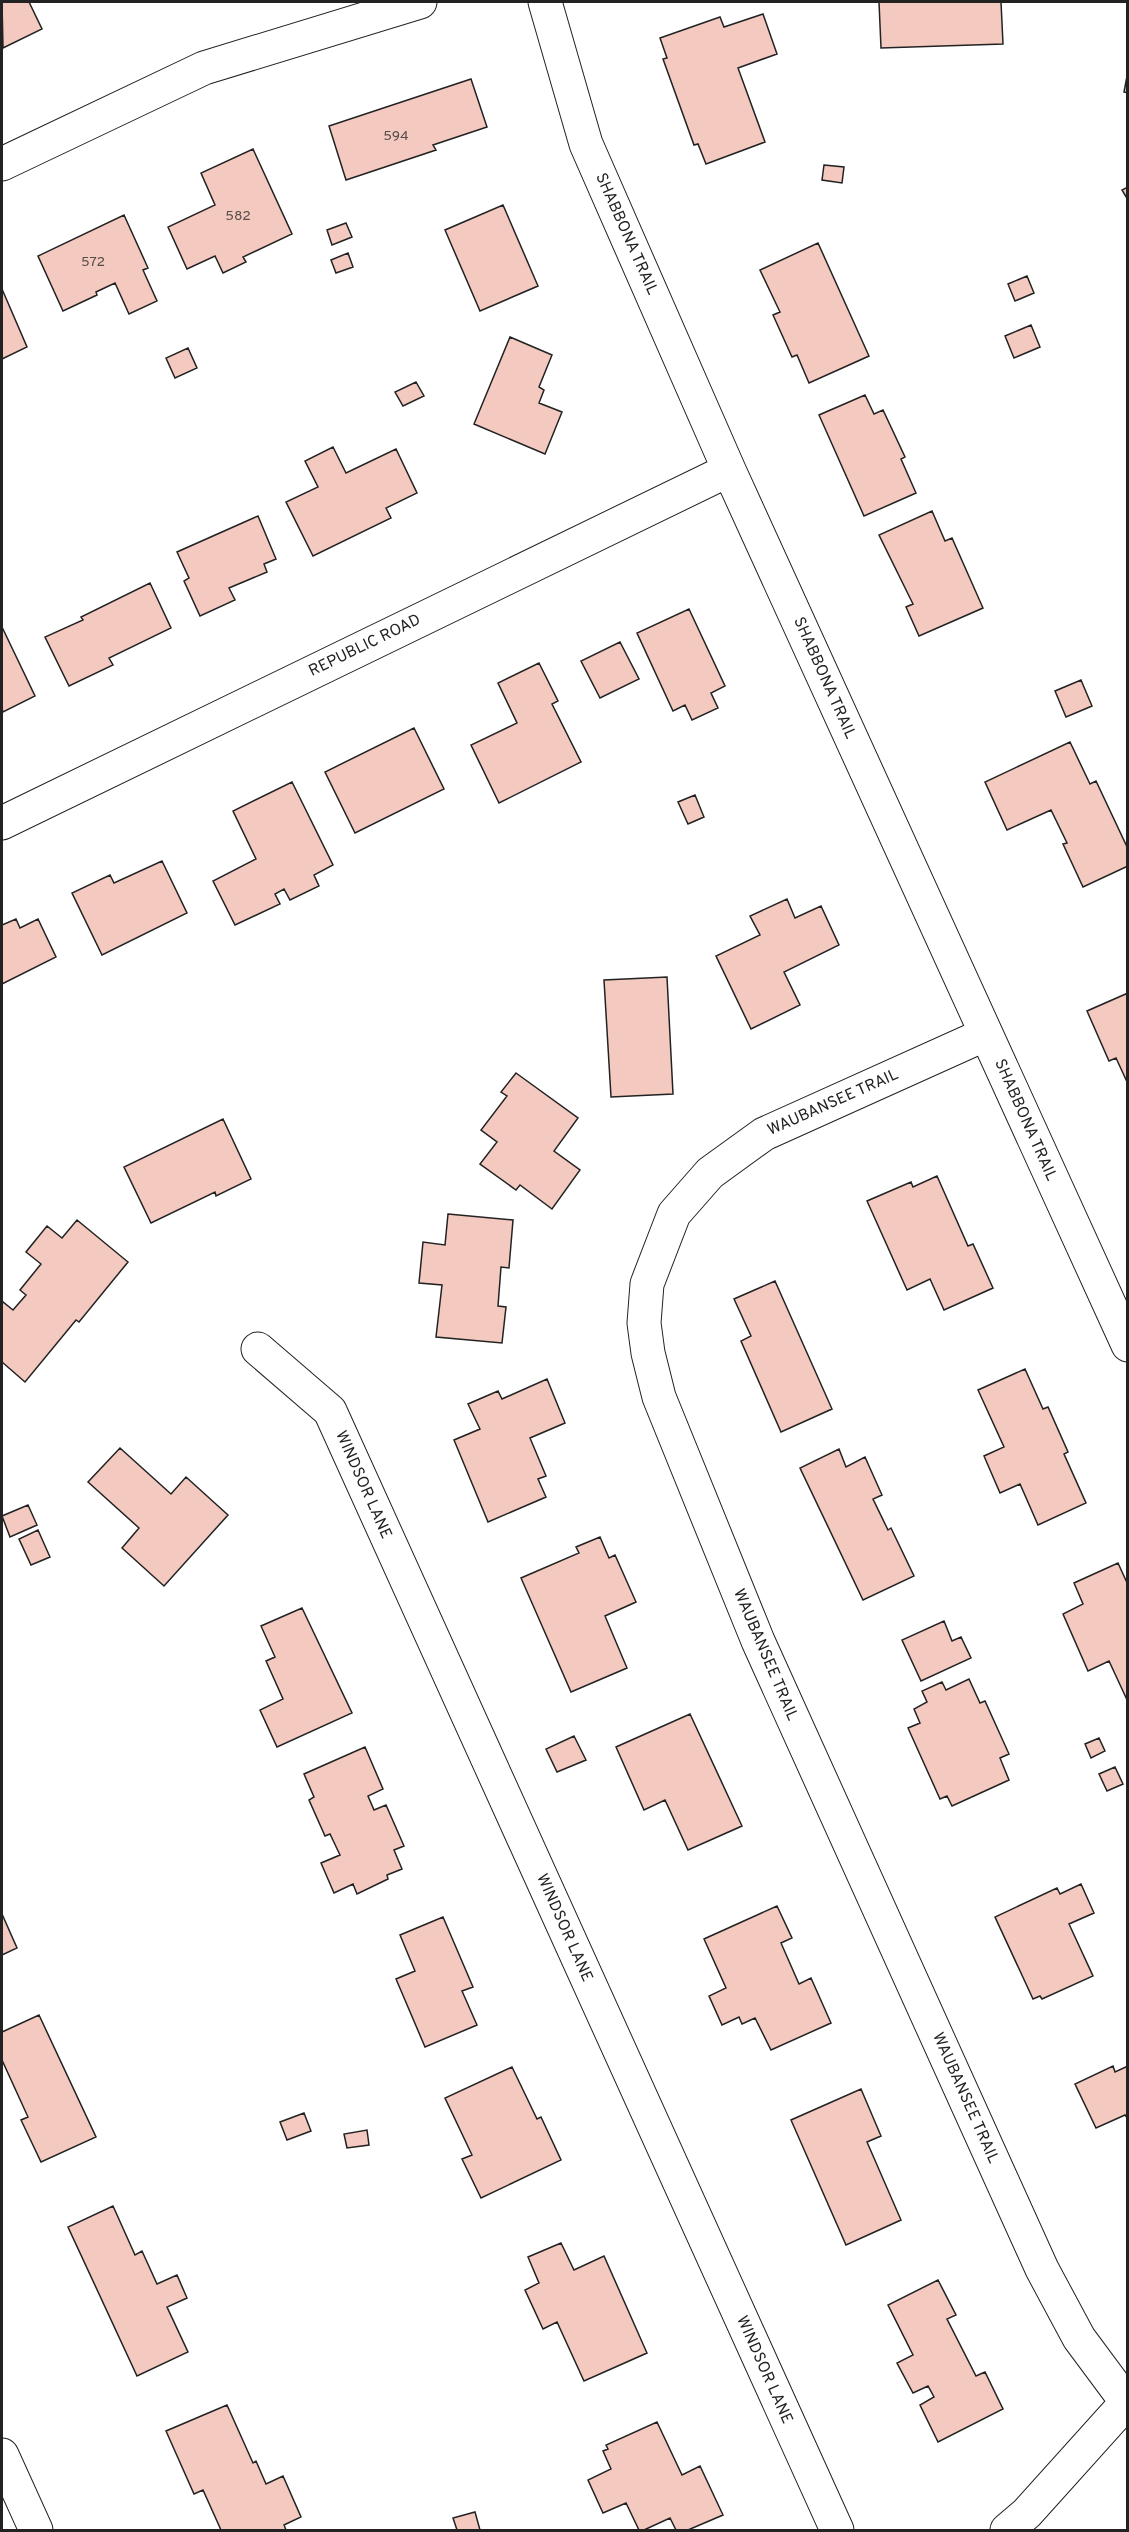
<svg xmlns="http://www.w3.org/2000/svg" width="1129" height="2532" viewBox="0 0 1129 2532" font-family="Overpass,sans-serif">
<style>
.building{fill:#f3c9c0;stroke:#222;stroke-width:1.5}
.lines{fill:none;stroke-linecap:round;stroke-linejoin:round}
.minor-casing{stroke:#222;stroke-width:35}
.minor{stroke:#fff;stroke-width:33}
.labels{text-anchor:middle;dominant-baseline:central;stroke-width:4.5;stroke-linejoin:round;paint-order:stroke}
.number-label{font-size:14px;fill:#564c4a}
.street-label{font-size:16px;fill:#222;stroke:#fff}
</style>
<rect width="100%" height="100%" fill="#fff"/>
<!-- building -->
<path class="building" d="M2 2H29L42 29 3 48Z
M879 2H1001L1003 44 881 48Z
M763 14 777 54 738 68 765 142 706 164 698 144 694 145 663 59 667 58 660 38 720 17 724 27Z
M1128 71V93L1124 92Z
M471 79 487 127 433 145 436 150 346 180 329 126Z
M253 149 292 234 243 257 246 262 223 273 215 256 187 269 168 227 215 205 201 173Z
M824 165 844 167 842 183 822 180Z
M1128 187V200L1122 190Z
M503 205 538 286 480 311 445 230Z
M124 215 148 268 143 270 157 301 129 314 115 283 96 292 97 295 63 311 38 256Z
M346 223 352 237 332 245 327 230Z
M818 243 869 356 809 383 797 355 792 357 773 315 780 312 760 270Z
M348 253 353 267 336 273 331 260Z
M1027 276 1034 293 1015 301 1008 284Z
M2 289 27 347 2 359Z
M1031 325 1040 347 1014 358 1005 336Z
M510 337 552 355 539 387 544 390 539 403 562 412 545 454 474 424Z
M188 348 197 368 175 378 166 358Z
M416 382 424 396 403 406 395 392Z
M865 395 874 414 883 410 905 457 901 459 916 493 864 516 819 415Z
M333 447 346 473 396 449 417 493 386 508 391 518 313 556 286 502 318 487 305 461Z
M932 511 945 541 952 538 983 608 919 636 906 607 913 604 879 535Z
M258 516 276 559 264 564 267 572 229 588 235 600 200 616 184 581 189 578 177 552Z
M150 583 171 628 109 658 113 665 69 686 45 637 83 620 81 617Z
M689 609 725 686 711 693 718 708 692 720 685 705 673 711 637 633Z
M2 627 35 696 3 712 2 709Z
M620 642 639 679 600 698 581 661Z
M539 663 558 701 552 704 581 762 499 803 471 745 517 723 498 683Z
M1081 680 1092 706 1066 717 1055 691Z
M414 728 444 789 355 833 325 772Z
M1070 742 1090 784 1096 781 1128 849V866L1083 887 1063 844 1067 843 1051 810 1007 830 985 782Z
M292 782 333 865 314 875 319 886 290 900 284 889 275 894 280 904 235 925 213 881 256 859 233 811Z
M695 795 704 817 688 824 678 802Z
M162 861 187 913 102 955 72 893 110 875 114 883Z
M787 899 795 918 821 906 839 945 784 972 800 1005 751 1029 716 956 760 935 750 916Z
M16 919 20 928 38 919 56 957 2 984V925Z
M667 977 673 1094 611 1097 604 980Z
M1128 993V1084L1116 1058 1109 1061 1087 1011Z
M516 1073 578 1118 554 1151 580 1170 552 1209 520 1185 516 1190 480 1164 497 1142 481 1130 507 1096 501 1092Z
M223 1119 251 1179 216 1196 215 1192 151 1223 124 1167Z
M937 1176 968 1246 973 1244 993 1288 944 1310 930 1279 907 1290 867 1201 911 1182 913 1187Z
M448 1214 513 1220 509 1268 501 1267 498 1306 506 1307 502 1343 436 1337 442 1285 419 1283 423 1242 445 1245Z
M77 1220 128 1262 79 1322 76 1320 25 1382 2 1362V1304L3 1302 13 1310 26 1295 20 1290 41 1264 26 1252 47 1226 62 1238Z
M775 1281 832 1409 781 1432 741 1341 751 1336 734 1299Z
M1025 1369 1043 1409 1048 1407 1068 1452 1064 1454 1086 1503 1038 1525 1020 1484 1000 1493 984 1456 1004 1447 978 1390Z
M547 1379 565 1423 530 1438 546 1476 538 1479 546 1497 488 1522 454 1440 480 1429 468 1404 498 1391 502 1399Z
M120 1448 171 1494 186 1477 228 1515 164 1586 122 1548 139 1528 88 1482Z
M839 1449 846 1467 865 1457 882 1495 873 1499 888 1530 891 1528 914 1576 863 1600 800 1468Z
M28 1505 37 1525 10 1537 2 1516Z
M38 1530 50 1557 31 1565 19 1539Z
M600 1537 609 1558 615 1555 636 1602 605 1616 627 1668 571 1692 521 1578 579 1553 576 1547Z
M1118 1563 1128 1585V1702L1109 1661 1088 1671 1063 1614 1083 1604 1074 1583Z
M302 1608 352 1713 277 1747 260 1710 283 1699 266 1661 275 1657 261 1626Z
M944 1621 952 1641 961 1637 971 1658 921 1681 902 1640Z
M969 1679 980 1703 985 1701 1009 1754 1000 1758 1009 1780 952 1806 947 1796 940 1799 908 1728 920 1723 914 1709 927 1702 922 1691 942 1682 946 1690Z
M690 1714 742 1826 688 1850 665 1800 644 1810 616 1747Z
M574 1736 586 1760 557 1772 546 1749Z
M1099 1738 1105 1751 1091 1758 1085 1744Z
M365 1747 383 1789 368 1796 374 1810 386 1805 404 1846 394 1850 402 1869 387 1875 388 1879 357 1894 353 1884 334 1893 321 1863 340 1855 330 1834 325 1836 309 1800 314 1797 304 1774Z
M1115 1767 1123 1784 1107 1791 1099 1774Z
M1081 1884 1094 1913 1069 1924 1093 1976 1042 1999 1040 1996 1033 1999 995 1917 1057 1888 1060 1894Z
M777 1906 792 1938 781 1943 799 1984 811 1978 831 2023 771 2050 755 2018 742 2024 739 2017 722 2025 709 1996 726 1988 704 1939Z
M2 1914 17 1948 2 1955Z
M443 1917 473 1987 462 1991 477 2025 425 2047 396 1979 415 1971 400 1935Z
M39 2015 96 2137 41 2162 21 2120 28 2117 2 2060V2032Z
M1113 2066 1115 2072 1128 2066V2119L1125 2115 1096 2128 1075 2084Z
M512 2067 537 2119 541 2117 561 2160 481 2198 462 2159 472 2155 445 2098Z
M861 2089 881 2136 867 2142 901 2220 846 2245 791 2120Z
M304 2113 311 2131 287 2140 280 2122Z
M367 2130 369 2145 347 2148 344 2134Z
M113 2206 135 2255 142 2251 157 2284 177 2275 187 2298 167 2307 188 2352 137 2376 68 2227Z
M561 2243 574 2270 604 2256 647 2353 584 2381 557 2322 543 2329 525 2290 539 2283 528 2257Z
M938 2280 956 2315 947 2319 976 2376 985 2372 1003 2409 938 2442 920 2405 934 2397 928 2386 913 2393 897 2363 913 2355 888 2305Z
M227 2405 253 2463 256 2461 266 2484 283 2476 301 2517 284 2525 286 2530H221L203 2490 194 2494 166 2431Z
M657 2422 682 2475 700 2466 723 2515 688 2530H676L670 2518 644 2530H639L626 2503 603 2513 588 2480 611 2469 603 2451 608 2449 606 2445Z
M475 2512 480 2530H457L453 2518Z"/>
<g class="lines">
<defs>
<path id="minor" d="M545 2 586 144 729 470 1128 1345
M2 164 204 68 420 2
M2 823 729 470
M986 1034 764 1134 710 1173 674 1214 647 1284 644 1323 648 1353 659 1397 758 1641 1042 2269 1079 2338 1128 2404
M258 1349 330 1411 837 2530
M2 2455 36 2530
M1007 2530 1027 2513 1126 2403"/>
</defs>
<!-- minor casing -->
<use href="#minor" class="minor-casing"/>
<!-- minor -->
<use href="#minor" class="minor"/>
</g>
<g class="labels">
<!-- number labels -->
<g class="number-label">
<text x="396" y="136">594</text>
<text x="238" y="216">582</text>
<text x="93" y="262">572</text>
</g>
<!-- street labels -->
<g class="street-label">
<text transform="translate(626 234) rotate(66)">SHABBONA TRAIL</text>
<text transform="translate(365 646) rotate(-26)">REPUBLIC ROAD</text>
<text transform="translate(824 678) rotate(66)">SHABBONA TRAIL</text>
<text transform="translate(833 1103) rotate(-24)">WAUBANSEE TRAIL</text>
<text transform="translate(1025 1120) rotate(66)">SHABBONA TRAIL</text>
<text transform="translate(363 1485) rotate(66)">WINDSOR LANE</text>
<text transform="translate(765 1655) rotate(67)">WAUBANSEE TRAIL</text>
<text transform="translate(564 1928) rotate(66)">WINDSOR LANE</text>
<text transform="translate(965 2098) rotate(66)">WAUBANSEE TRAIL</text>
<text transform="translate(764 2370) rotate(66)">WINDSOR LANE</text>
</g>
</g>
<!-- border -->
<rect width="1129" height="2532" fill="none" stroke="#222222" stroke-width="6"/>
</svg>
